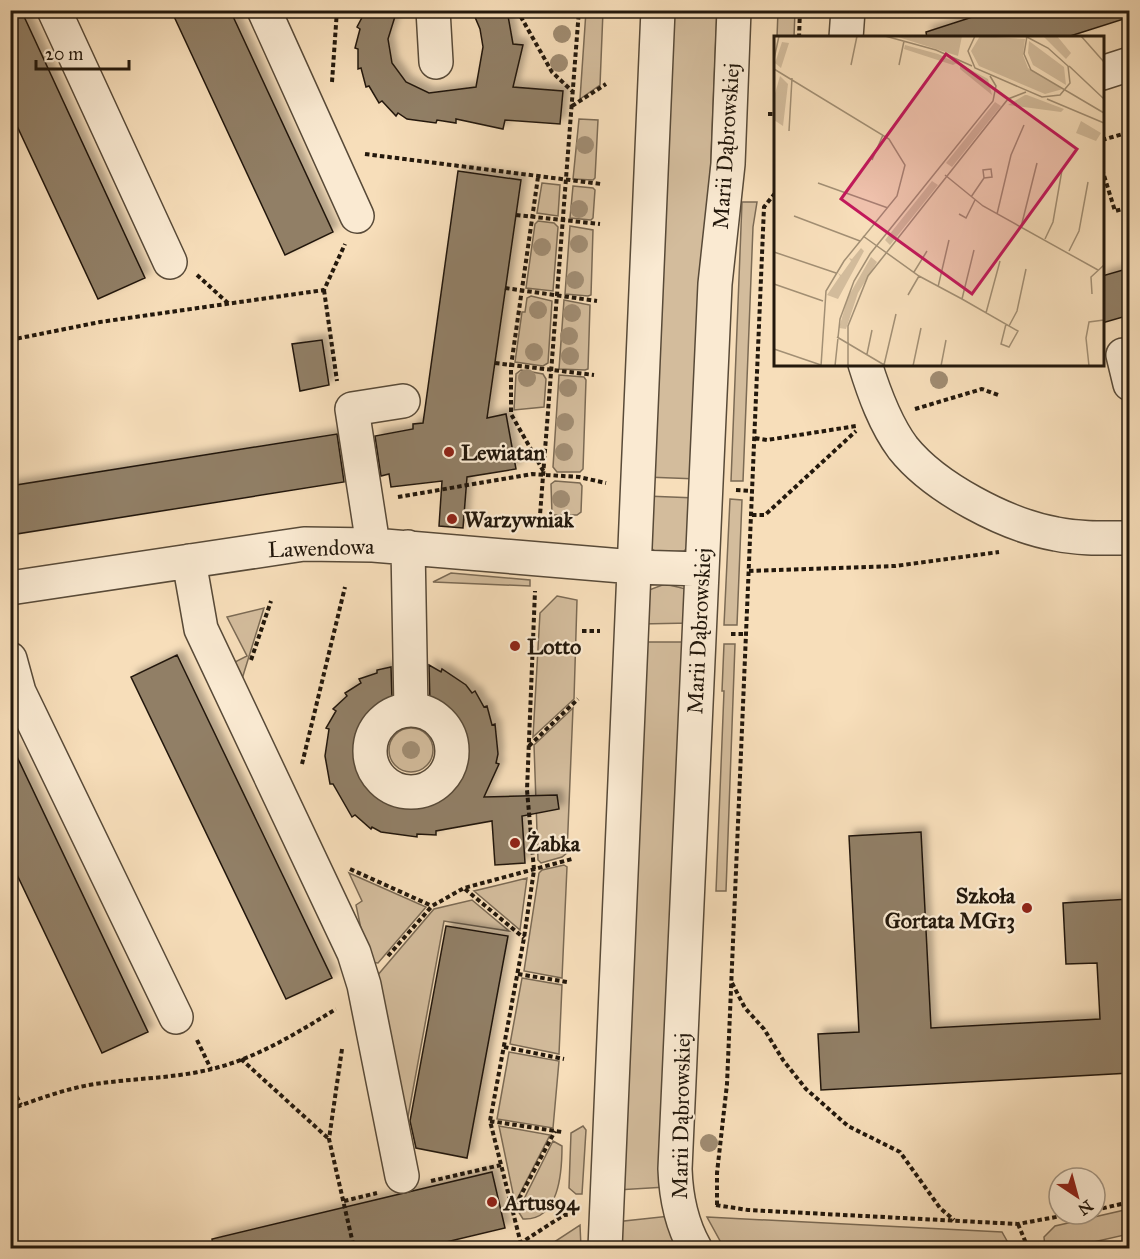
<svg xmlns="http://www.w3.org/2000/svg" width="1140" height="1259" viewBox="0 0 1140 1259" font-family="'IM FELL Great Primer',serif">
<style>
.green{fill:#d3bc9c;stroke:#7b6a54;stroke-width:1.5}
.building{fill:#917f66;stroke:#23180c;stroke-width:1.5;filter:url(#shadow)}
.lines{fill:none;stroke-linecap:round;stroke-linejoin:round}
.minor-casing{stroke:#584a38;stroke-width:36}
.path{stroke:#23180c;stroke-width:4;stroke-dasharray:4.5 3;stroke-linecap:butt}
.minor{stroke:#faead2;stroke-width:33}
.tree{fill:#a08c72}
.poi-dot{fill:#8f2418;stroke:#faead2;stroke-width:2}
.labels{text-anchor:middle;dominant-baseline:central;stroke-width:4.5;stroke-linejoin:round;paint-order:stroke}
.street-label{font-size:22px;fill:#23180c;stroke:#faead2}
.poi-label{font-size:22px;font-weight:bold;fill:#23180c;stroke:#faead2;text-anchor:start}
.inset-road{fill:none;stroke:#a28f74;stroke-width:1.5}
.view{fill:#c2185b;fill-opacity:0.15;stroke:#c2185b;stroke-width:3}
.inset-edge{fill:none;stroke:#23180c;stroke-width:3}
</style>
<defs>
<filter id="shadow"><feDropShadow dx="5.5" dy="-5.5" stdDeviation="3" flood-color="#0004"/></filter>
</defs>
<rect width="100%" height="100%" fill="#f7deba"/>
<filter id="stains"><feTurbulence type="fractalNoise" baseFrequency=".00333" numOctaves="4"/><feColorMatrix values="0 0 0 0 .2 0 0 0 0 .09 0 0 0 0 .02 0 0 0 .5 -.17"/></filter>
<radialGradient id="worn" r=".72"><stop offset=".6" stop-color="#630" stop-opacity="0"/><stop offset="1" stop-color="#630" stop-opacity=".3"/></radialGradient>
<!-- green -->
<path class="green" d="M586 11H603L600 85 580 99Z
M667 11H717L698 479 646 477Z
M778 11H795L794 37H777Z
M579 119 598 120 595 178 593 180 573 179Z
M542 183 560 185 558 216 537 213Z
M573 186 593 188 595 190 593 218 591 220 570 218Z
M742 202H757L753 227 743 481H731Z
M538 221 554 223 558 227 553 291 526 288 535 224Z
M570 226 593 230 591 295 588 296 565 294Z
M531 296 552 301 548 363 543 366 515 362 522 312H525L527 298Z
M564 300 590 305 588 369 585 370 559 369Z
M521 370 543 374 546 379 544 407 514 410 516 374Z
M559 375 584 377 586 380 583 469 580 472H557L553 467Z
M555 481 580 483 582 486 581 512 577 515H552L551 484Z
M646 496 696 498 688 547 684 551 658 553 648 546Z
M730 499 742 500 737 625H724Z
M451 573 530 580V586L433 582Z
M665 584 686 589 691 623 640 624 649 590Z
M557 596 577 600 574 699 533 737 540 613Z
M264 608 242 679 233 663 247 656 227 617Z
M639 642H690L666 1187 617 1190Z
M724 644H735L726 891H716L724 691H722Z
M573 708 567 853 562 857 541 863 538 860 534 745Z
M389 750a22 22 0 1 1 44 0a22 22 0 1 1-44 0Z
M564 865 567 867 562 978 524 971 539 873 542 870Z
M349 873 426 907 378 963 368 962 356 905 362 901Z
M527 878 520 930 474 891Z
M472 900 509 931 444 921 403 1144 371 983 434 909Z
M522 978 562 985 559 1054 510 1044Z
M509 1052 559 1061 553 1128 497 1119Z
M499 1126 550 1135 515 1203Z
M583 1126 586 1130 582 1194H576L569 1188 571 1133Z
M553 1141 562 1146C562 1173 559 1221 523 1219L518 1211Z
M1129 1209V1234L1067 1248H1045L1044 1237 1055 1226Z
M670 1216 684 1248H614L615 1222Z
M707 1217 1002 1232 1011 1248H724Z
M580 1225 581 1248H545Z"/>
<!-- building -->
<path class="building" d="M10 10H21L145 278 98 299 10 111Z
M171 10H230L333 232 285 255Z
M366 10H397L388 39 392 63 406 82 429 93 476 87 483 47 480 29 472 10H507L513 44 523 45 513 87 563 91 560 124 505 120 503 129 456 119V123L437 120 436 123 407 119 398 113 396 116 382 101 379 103 369 86 366 87 361 68 358 69V49L355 48 360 29 357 27Z
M994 10H1130V17L1064 38H927L926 32Z
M458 171 521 180 487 418 506 414 516 469 467 477 463 528 439 526 442 481 391 487 389 474 381 476 375 436 413 429V424L423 423Z
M1130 268V315L1102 323V276Z
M322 340 329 385 300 391 292 344Z
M337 434 344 482 10 535V486Z
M177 655 332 978 286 999 131 677Z
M429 665 441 672 442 669 466 685 472 693 475 691 484 707 487 706 492 725 495 724 498 754 496 763 499 764 484 797 557 795 559 809 522 816 525 863 495 865 492 821 436 831V835L417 834V837L381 832 372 827 371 829 355 815 352 817 333 784H330L325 756 329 729 326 728 336 711 333 709 347 696 345 693 361 683 359 679 377 673V670L391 667 392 700 369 718 363 730 359 743 362 770 377 792 401 804 428 803 451 789 465 766 463 736 456 722 446 712 430 702Z
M10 742 148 1032 102 1053 10 860Z
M921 832 931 1028 1100 1019 1097 963 1066 964 1063 903 1130 899V1073L821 1090 818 1034 859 1032 849 836Z
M446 926 508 936 467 1158 416 1148 410 1121Z
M492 1172 505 1228 421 1248H213L212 1239Z"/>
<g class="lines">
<defs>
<path id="minor" d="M54 10 170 262
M264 10 357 216
M433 10 436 62
M846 38 848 10
M1102 73 1130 64
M1123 355 1130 384
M865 364C874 393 885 424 903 448 935 488 1006 525 1056 534 1080 539 1105 538 1130 538
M373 545 352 409 403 401
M408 547 411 710
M189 561 201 629 354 953 364 985 402 1176
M10 588 304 544 373 545 634 567 702 569
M10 659 19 692 176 1017
M370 751a41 41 0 1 1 82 0a41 41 0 1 1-82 0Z
M605 1248 658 10
M695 1248C681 1223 676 1198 675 1169L715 284 728 164 734 10"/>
</defs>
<!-- minor casing -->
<use href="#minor" class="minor-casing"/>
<!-- path -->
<path class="path" d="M517 10 552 72 573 92
M799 38 800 10
M332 82 337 10
M572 106 606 84
M768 114H776
M1102 140 1130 132
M365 154 601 184
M1102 169 1115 211 1130 207
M538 177 511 366V414L545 474
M516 215 600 224
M197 275 229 304
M505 288 597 301
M324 290 337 381
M10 340 100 322 324 290 345 244
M495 363 594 375
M915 409 982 389 998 395
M755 438 767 440 856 426
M736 490 752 491
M398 497 532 474 579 477 606 483
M752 515H765L856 431
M539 528 579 10
M749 571 895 566 999 552
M582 631H600
M731 634H745
M251 660 271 601
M529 746 578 699
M302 764 345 587
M350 869 432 906
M465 889 524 938
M388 956 432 906 464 888 572 859
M518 974 567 982
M732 983 745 1008 764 1029 783 1060 806 1089 848 1126 900 1152 940 1208 954 1220
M197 1040 211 1069
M504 1047 564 1059
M342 1049 329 1139 354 1248
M241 1059 329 1139
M10 1083 21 1105
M10 1109C36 1100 62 1090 89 1085 130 1078 172 1079 212 1069 257 1058 297 1033 336 1009
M490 1121 562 1132
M431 1181 501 1165
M344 1201 377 1193
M716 1205 748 1210 1018 1224 1072 1214
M717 1205V1173L727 1084 764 207 776 192
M1095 1210 1130 1202
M512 1212 555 1131
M1018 1224 1028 1248
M491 1248 521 1244 490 1121 524 938 534 870 527 790 535 591
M513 1248 564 1215 575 1214"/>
<!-- minor -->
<use href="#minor" class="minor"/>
</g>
<!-- trees -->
<g class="tree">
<circle cx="562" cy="34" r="9"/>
<circle cx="559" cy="63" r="9"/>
<circle cx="585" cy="145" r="9"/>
<circle cx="579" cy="209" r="9"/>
<circle cx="579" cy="244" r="9"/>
<circle cx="542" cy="247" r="9"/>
<circle cx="575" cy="280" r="9"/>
<circle cx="538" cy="310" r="9"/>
<circle cx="572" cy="313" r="9"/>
<circle cx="569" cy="336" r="9"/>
<circle cx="534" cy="352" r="9"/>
<circle cx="570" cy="356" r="9"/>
<circle cx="527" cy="378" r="9"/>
<circle cx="939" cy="380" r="9"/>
<circle cx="568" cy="388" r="9"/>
<circle cx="565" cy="422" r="9"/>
<circle cx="564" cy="452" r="9"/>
<circle cx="561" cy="499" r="9"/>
<circle cx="411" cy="750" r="9"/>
<circle cx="709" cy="1143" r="9"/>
</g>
<!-- markers -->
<g class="poi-dot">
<circle cx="449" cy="452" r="6"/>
<circle cx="452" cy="519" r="6"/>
<circle cx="515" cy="646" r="6"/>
<circle cx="515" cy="843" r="6"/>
<circle cx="1027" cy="908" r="6"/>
<circle cx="492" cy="1202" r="6"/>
</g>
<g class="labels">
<!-- street labels -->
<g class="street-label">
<text transform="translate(726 146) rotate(-86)">Marii Dąbrowskiej</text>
<text transform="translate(321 548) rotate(-2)">Lawendowa</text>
<text transform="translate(699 631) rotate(-87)">Marii Dąbrowskiej</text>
<text transform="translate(681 1116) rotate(-89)">Marii Dąbrowskiej</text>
</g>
<!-- poi labels -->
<g class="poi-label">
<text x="461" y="452">Lewiatan</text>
<text x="464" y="519">Warzywniak</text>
<text x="527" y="646">Lotto</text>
<text x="527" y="843">Żabka</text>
<text x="1015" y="895" text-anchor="end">Szkoła<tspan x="1015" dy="25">Gortata MG13</tspan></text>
<text x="504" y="1202">Artus94</text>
</g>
</g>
<!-- overview -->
<g transform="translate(774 36)">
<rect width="330" height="330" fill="#f7deba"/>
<path d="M121 0H188L184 20ZM206 0 251 3 249 19 254 32 289 53 271 58 205 30 197 15ZM269 0H283L297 17 292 23ZM255 5 290 31 292 49 259 29 254 17ZM8 6 15 7 7 32 1 27ZM131 9 164 18 183 27 179 29 130 13ZM186 28 214 43 218 59 186 33ZM6 40 14 48 9 90 0 84V61ZM251 59H253L290 73 287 76 234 69ZM221 66 227 70 178 131 172 127ZM307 85 327 97 322 105 302 97ZM158 145 164 149 116 209 111 204ZM87 212 90 215 64 263 53 259 66 240 64 237 67 239 77 225 75 222 78 223ZM97 221 103 226 84 257 72 293 65 292 74 261Z" fill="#d3bc9c"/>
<path class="inset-road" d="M111 0 162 14 198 30M201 0 194 15 201 32 268 61 286 59 296 47 294 30 274 12 251 0M253 0 250 18 257 34 330 77M307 0 330 26M0 23 5 0M77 29 83 0M125 29 130 5M295 30 330 63M0 33 115 103 131 129 123 160 70 225 52 255 47 330M273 63 330 87M15 95 18 42M98 124 109 99M171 139 209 170 324 234M44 147 114 172M197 161 210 142 209 134 217 133 218 141 210 142M185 178 192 182 201 164M223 178 237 119 250 89M20 180 86 205M247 191 263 127M89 200 145 240 188 263 244 295 235 311 227 308 232 288M271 203 279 186 288 134M295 215 305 195 314 146M0 216 62 237M140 236 153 215M0 248 49 265M164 251 175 204M318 258 317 241 330 229M134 259 145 240M188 263 200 214M212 277 226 225M235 290 243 275 252 233M63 301 112 330M0 313 47 329M93 318 98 294M110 329 122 278M61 330 66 283 80 245 96 218 219 65 222 50 216 40M74 330V290L94 240 234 63 252 56M139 330 147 292M167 330 172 304M315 330 312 302 315 286 330 284"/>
<path class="view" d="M172 18 303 113 198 258 67 163Z"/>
<rect width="330" height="330" class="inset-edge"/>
</g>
<!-- margin -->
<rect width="1140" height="1259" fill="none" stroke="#f7deba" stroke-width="36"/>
<rect x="12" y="12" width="1116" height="1235" fill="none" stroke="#23180c" stroke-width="3"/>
<rect x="18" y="18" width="1104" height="1223" fill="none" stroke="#23180c" stroke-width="1.5"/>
<!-- north arrow -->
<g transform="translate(1077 1196) rotate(144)"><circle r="28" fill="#faead2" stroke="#a49683" stroke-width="1.5"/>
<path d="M0-4.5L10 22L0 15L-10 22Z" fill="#8f2418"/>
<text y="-9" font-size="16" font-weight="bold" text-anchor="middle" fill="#23180c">N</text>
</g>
<!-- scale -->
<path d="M36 60v9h93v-9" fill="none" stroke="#23180c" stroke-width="3"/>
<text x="45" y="60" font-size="18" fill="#23180c" stroke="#faead2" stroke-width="4.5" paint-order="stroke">20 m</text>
<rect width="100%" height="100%" filter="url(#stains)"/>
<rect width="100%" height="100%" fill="url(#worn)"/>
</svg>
